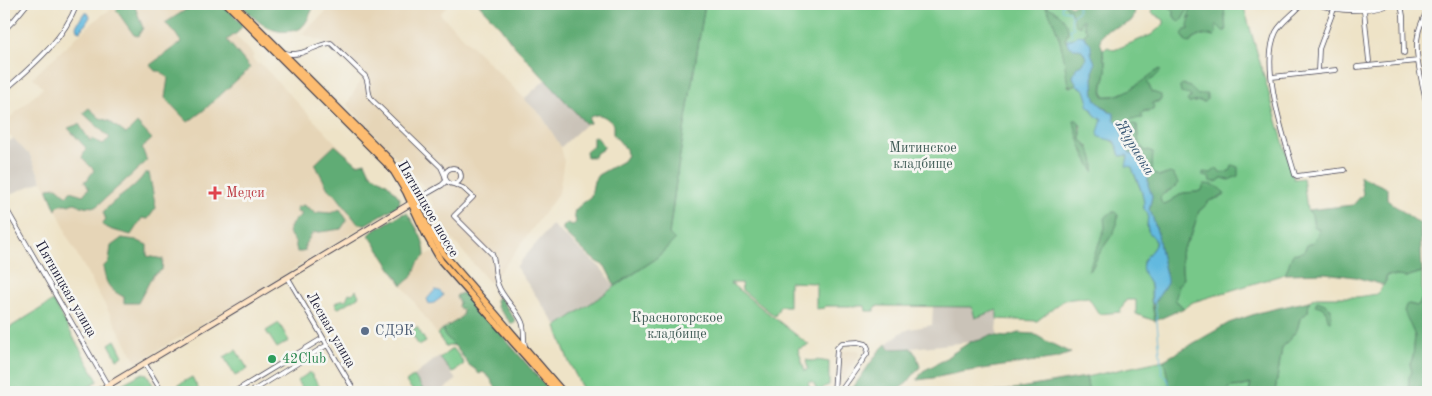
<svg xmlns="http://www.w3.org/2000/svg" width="1432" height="396" viewBox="0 0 1432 396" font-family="'Old Standard TT',serif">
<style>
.built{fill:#e6d5b7}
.industrial{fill:#cac3b8}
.green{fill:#77c889;stroke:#4c7562;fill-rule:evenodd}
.forest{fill:#61ac75;stroke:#426758}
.water{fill:#62b9df;stroke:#426e8d}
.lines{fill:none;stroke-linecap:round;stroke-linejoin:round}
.stream{stroke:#62b9df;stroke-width:1}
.street-casing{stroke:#413f50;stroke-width:5.5}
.secondary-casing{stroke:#413f50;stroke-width:7}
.primary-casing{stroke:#413f50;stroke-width:8}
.street{stroke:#fff;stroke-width:4}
.secondary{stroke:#fee4c5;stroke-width:5}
.primary{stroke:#fdbc6f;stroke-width:5.5}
.health-dot{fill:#e0444e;stroke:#f6f6f2;stroke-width:2}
.service-dot{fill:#5c6f8a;stroke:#f6f6f2;stroke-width:2}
.leisure-dot{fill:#2e9e5b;stroke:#f6f6f2;stroke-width:2}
.labels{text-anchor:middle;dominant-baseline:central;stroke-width:5;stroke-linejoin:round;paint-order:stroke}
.park-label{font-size:14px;fill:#405c56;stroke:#f6f6f2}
.health-label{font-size:14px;fill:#be3a42;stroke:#f6f6f2;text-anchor:start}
.street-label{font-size:14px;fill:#22223b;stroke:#f6f6f2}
.service-label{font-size:14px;fill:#4e5e75;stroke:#f6f6f2;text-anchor:start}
.leisure-label{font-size:14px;fill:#27864d;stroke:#f6f6f2;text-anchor:start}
.water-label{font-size:15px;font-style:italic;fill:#385774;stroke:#f6f6f2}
</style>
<rect width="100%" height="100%" fill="#f6f6f2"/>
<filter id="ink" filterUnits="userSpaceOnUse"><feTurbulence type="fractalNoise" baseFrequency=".02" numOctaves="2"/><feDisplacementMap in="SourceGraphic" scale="10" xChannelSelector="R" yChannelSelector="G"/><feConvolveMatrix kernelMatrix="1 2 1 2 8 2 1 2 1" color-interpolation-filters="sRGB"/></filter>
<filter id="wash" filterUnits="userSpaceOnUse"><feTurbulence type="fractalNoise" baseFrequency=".0096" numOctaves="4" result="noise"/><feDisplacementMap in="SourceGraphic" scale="20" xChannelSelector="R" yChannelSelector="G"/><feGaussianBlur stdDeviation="1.12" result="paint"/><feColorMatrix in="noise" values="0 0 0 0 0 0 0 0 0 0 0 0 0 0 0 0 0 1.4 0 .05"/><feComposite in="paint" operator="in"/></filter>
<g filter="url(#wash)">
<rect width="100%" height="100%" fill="#eee3c7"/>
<!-- built -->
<path class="built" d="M118 4H213L232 32 254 55 252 58 258 65 260 63 395 206 281 277 137 363 67 236 65 228 29 153 28 154 9 135 6 137 4 133V128L7 125 5 122 43 88 33 77 94 21Z
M334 4H449L440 14 542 116 561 147 564 159 559 193 506 264 490 283 446 232 426 189 347 105 362 78 327 45 321 41 302 34Z
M432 252 465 292 457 295 459 301 458 307 463 310V313L462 316 437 334 402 285 413 276 418 263 425 256Z
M859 350V355L844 379 841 380 840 351Z"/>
<!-- industrial -->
<path class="industrial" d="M546 79 586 124 561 147 542 116 524 99Z
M14 139 27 153H29L42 181 6 196 4 192V143Z
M552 225 601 268 615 287 557 326 516 267Z
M933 307H972L975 318 998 310 997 336 990 335 980 340 970 342 911 348 889 349 886 344 902 332 910 329 932 325Z
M439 356 456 380 440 392H425L414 376Z"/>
<!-- green -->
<path class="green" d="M705 4H1064L1067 8 1070 9 1072 15 1082 20 1085 19 1087 31 1084 36 1068 40 1067 42 1065 40 1068 32 1066 23 1053 10V19L1064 54 1069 87 1077 85 1085 90 1088 99V104L1095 115 1102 120 1100 128C1103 132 1106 137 1109 139 1116 144 1118 145 1119 154L1122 156 1127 155 1128 157 1127 159 1130 166 1132 167C1136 182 1145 193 1144 209L1148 213 1147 226 1148 231 1155 237V246L1143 261V270L1151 287V300L1155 321 1136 314V300H1126L1120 312 1099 314 1088 297 1064 300 1037 321 997 319V310L975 318 972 307 877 306 875 308V311H866L865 306H825L824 308 816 309V283L789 282V306H780L775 316 742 290 741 283H730L809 345 798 349 805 371 808 369 806 360 811 361 817 360 829 362V385L824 387 820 392H818L813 382H808L811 392H584L569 362 556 327 654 260 675 240 669 235 678 167ZM1077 120 1081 126V140L1088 146 1094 171 1083 152ZM1105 228 1114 232 1100 252 1092 268 1089 270Z
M1154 4H1167L1170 8 1174 10V16L1178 22 1181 21 1188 9 1189 4H1193L1190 17H1192L1189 21V29L1182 34 1186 42 1204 34 1214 36 1216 24 1225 23 1224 5 1222 4H1243L1294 179 1303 178 1307 210H1308L1312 215 1314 226 1320 230 1312 244H1308C1304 251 1302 254 1294 254 1289 260 1289 268 1285 274L1193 302 1184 308 1175 300 1177 286 1183 278 1182 271 1181 252 1192 233 1199 211 1205 206 1209 201 1224 196 1202 190 1197 192 1183 193 1164 205 1161 202 1160 198 1162 194 1166 193 1176 186 1166 174 1162 176H1158L1152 170V157L1139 144 1137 125 1128 123 1130 119 1135 118 1145 111 1149 112 1151 103 1158 102 1157 94 1152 92 1147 82 1154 78 1156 71C1145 83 1121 98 1104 96 1100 86 1107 77 1106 66 1105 59 1103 59 1103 50L1108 47 1114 50 1151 35 1164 24V20L1152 13ZM1185 84 1187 87H1190L1205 102 1199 101 1189 103V98H1192L1190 95 1181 93 1180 86ZM1231 170 1222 178 1210 181 1209 177 1205 176 1207 173C1213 174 1218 171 1224 173Z
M4 213 11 226 8 232 4 235Z
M1422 272V292L1428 293V298L1422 299 1420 303 1417 306 1409 304 1408 318 1415 336 1413 357 1410 364 1412 372 1409 377V392H1275L1282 348 1297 330 1300 319 1308 312 1309 301 1316 297H1357L1377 294 1386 281 1387 275 1406 277Z
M356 290 359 296 352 301 347 303 339 308 337 307 335 303 341 300H346L349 293 352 294Z
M53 301 98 381 80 392H4V331Z
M279 323 289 341 277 348 266 331Z
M417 327 426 342 419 346 410 331Z
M443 329 444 335 455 346 452 345 446 347 437 334Z
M115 340 123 356 117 359 109 344Z
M453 348 460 357 464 364 452 373 440 358Z
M236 350 248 369 235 376 224 357Z
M1164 360 1170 389 1169 392H1089L1086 377Z
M310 372 321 389 316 392H304L297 381Z
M143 373 147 374 154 387 141 389 135 392H106Z
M414 376 425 392H414L406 382Z
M192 377 200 392H182L178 385Z
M1251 383 1249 392H1224C1232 382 1240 391 1251 383Z"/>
<!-- forest -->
<path class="forest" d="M122 4H134L143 28 138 36 134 35 116 10Z
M195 4H223L243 25 237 33 227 40 250 68 204 110 188 122 165 98 168 78 160 71H155L150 65 181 42 173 30 165 23Z
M240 4H315C311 11 308 22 301 28 298 30 293 31 290 31 269 35 253 17 240 4Z
M479 4H705L678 167 669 234 675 240 654 260 615 286 605 266 597 262 587 254 563 231V227L567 223 573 225 576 222 574 214 575 210 591 196 594 181 598 175 623 161 627 155 626 149 613 134V124C606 117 599 111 589 118L590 123 586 124 511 42 501 28Z
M1064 4H1068L1070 6H1073L1077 4H1146L1144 9 1139 8 1135 10C1134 14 1134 18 1131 21 1122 29 1105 25 1101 38 1099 43 1102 46 1103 50 1103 53 1103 55 1103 58 1112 69 1099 83 1103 96 1126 99 1142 79 1160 69L1161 71 1154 78 1147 82 1152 92 1161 95V100L1152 103 1154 106 1153 110 1144 111 1141 114 1143 118 1131 119 1129 123 1137 125C1137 135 1138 144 1145 151L1149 150 1153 152 1152 170 1158 176H1162L1170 173 1174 175 1178 183C1174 190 1163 191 1160 198L1161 202 1164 205 1183 193 1197 192 1202 190 1204 184C1213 184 1220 186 1225 195L1209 201 1205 206 1199 211 1192 233 1181 252 1182 271 1183 278 1182 282 1177 286 1179 287 1175 300 1184 308 1155 321 1153 305 1157 300 1166 274 1161 253 1158 235 1151 212 1149 210 1152 196 1148 185V176L1139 159 1129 152 1122 133V127L1117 124 1114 119V116L1105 107 1100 105 1094 98 1093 81 1094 75 1093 72 1094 61 1085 39 1084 36 1087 31 1084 26V20H1082L1080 26H1077L1075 24 1070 9 1067 8Z
M1167 4H1189L1188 9 1181 21 1178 22 1174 16V10L1170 8Z
M1193 4H1222L1224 5 1226 31H1223L1216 24V33L1214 36C1205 34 1195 35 1190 43L1186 42 1182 34 1185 30 1189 29 1188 25 1191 17 1187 19Z
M1045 6C1055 9 1069 20 1068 32 1068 35 1066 37 1065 40 1071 49 1073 47 1083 50L1086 57 1084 63 1076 68 1073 77 1077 85 1068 86C1064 58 1061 32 1045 6Z
M1182 84 1190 87 1198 95 1201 94H1207V100L1205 102 1199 101 1189 103 1187 101 1189 98H1191L1190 95 1181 93 1180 86Z
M89 108 100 118 109 121 126 134 137 123 152 139 142 148 147 161 96 207 80 206C76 202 73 203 69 205 64 203 61 204 57 207L56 210 48 191V188L57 187 67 196 70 191 83 195 89 188 84 181 87 180 94 170 82 158 86 148 68 128 79 124 90 141 92 139 103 144 110 138 83 113Z
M1074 120H1077L1079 122 1081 140C1091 149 1095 158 1094 172 1084 155 1077 139 1074 120Z
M593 137H596C600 139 600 143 604 146L603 149 595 154 594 157H587L586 151 593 146Z
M335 145 357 164 365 162 370 173 388 184 399 197 400 199 399 205 366 224H358L335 194 328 189 315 164Z
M1232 165 1238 167V176L1229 180 1222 178C1218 182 1215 183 1210 181L1209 177 1203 176V172L1211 173 1217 168 1220 172 1224 173 1231 170Z
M145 173H149L156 208 148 219 142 218 131 235 112 230 102 225 106 220 103 212C116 197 134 190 145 173Z
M1360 176 1387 188V200L1420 224 1422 272 1406 277 1387 275 1384 285 1355 277 1325 273 1285 274C1289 267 1289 260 1294 253 1302 255 1304 251 1308 244H1312L1320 230 1314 226 1312 215 1308 210 1353 205 1363 194Z
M303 205 312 210 316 214 318 212 331 213 340 209 347 220 341 229 313 233 305 244V251L302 252H297L295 242 288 232 293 222 302 214 297 212 296 208Z
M1112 212H1115L1118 215 1117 224 1114 232 1100 252 1092 268 1088 271 1105 228 1104 218Z
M407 213C416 227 425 239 425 256L418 263 413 276 402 285 369 235 373 231 402 214Z
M122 238 136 240 147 245V256L163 259 162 270 153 275 138 303H124V297C108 289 106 284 103 267L109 261 111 246Z
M465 292 550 391V392H498L490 378 483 372 479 374 476 370 469 365 455 346 444 335 443 329 456 321 462 316 463 310 458 307 459 302 456 297 457 295Z
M498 297H500L515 320V323L512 324 497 307 496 301Z
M1428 298V392H1409V377L1412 372 1410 364 1413 357 1415 336 1404 311 1406 305 1409 304 1417 306 1420 303 1422 299Z
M1309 301 1308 312 1300 319 1297 330 1282 348 1275 392H1249L1251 383C1242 389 1231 383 1224 392H1169L1170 389 1164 360 1229 323 1261 312Z
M1317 301 1325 304 1327 307 1331 308V321L1328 320 1326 311 1323 307 1315 305Z
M1018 333 1034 334 1048 342 1071 353 1057 358 962 372 933 378 917 380 923 371 942 361 950 355 970 342 980 340 990 335 1006 337Z
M886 344 889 349 911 348 917 356 920 367 907 383 895 392H856L854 391 850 392 879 351Z
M1086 377 1089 392H996Z"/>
<!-- water -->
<path class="water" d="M84 13H88L90 17 83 28 80 31 77 30 76 26Z
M1078 35 1084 36 1085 39C1092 43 1091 44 1091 51 1091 55 1094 59 1095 63 1095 67 1093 67 1093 71 1093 76 1093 94 1095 98 1097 104 1105 107 1109 112L1114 113V119L1124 129 1122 133 1129 152 1139 159 1148 176V185L1152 196 1149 210 1151 212 1158 235 1161 253 1167 279V283L1153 305C1150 298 1153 292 1151 286 1147 278 1139 270 1144 261 1146 255 1153 251 1155 245 1157 238 1152 237 1149 232 1146 227 1148 219 1148 213L1144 209C1145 193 1137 182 1132 167L1126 166 1128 157 1127 155 1120 156 1118 149 1114 141 1099 137 1098 132 1102 120 1095 115 1092 109 1088 106V99L1085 90 1077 85 1073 77 1076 68 1084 63 1086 57 1082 50C1076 48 1069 49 1067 42V40L1074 38Z
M435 290 440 291 443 295 442 297 434 303 429 304 427 299Z"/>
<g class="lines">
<!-- stream -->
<path class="stream" d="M1064 4 1061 7 1062 10 1069 11 1071 15 1072 26 1074 27 1073 29H1070L1072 35 1068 39
M1072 16 1074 15 1078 11V4
M1155 302 1162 374C1168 378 1171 385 1170 392"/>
</g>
</g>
<g filter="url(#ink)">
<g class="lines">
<defs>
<path id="street" d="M1302 4C1294 14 1282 21 1276 32 1259 66 1285 140 1295 175L1297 176 1344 170
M1317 4C1341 13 1365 12 1389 4
M1401 4 1403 16 1404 53
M1428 9C1424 17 1419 26 1418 35 1413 55 1425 91 1428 112
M1364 10 1369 61
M4 30 14 20 27 4
M285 53C302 58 315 44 331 43L365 76C370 83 366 92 372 100L441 167 445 176
M1357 67 1418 61
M1318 71 1319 49 1334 9
M1272 77 1336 70
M4 91C33 65 63 41 77 4
M445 176a8 8 0 1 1 16 0a8 8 0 1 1-16 0Z
M453 184 463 188 473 197 454 216 492 254C496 263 494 275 498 285 503 299 516 308 522 322 525 329 523 338 525 346
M416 200 442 185 446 181
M4 205 108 386
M288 278 355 392
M145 364 162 392
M234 392 323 338
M251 392 327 345
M834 392 837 348 842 343 858 342 866 344 868 348 867 354 840 392"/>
<path id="secondary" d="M97 392 413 202"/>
<path id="primary" d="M227 4 386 163 394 172 406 192 426 235 441 261 557 392
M234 4 390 160 410 190 427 226 443 253 563 392"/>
</defs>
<!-- street casing -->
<use href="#street" class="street-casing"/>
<!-- secondary casing -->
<use href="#secondary" class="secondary-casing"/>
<!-- primary casing -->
<use href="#primary" class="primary-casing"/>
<!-- street -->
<use href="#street" class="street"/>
<!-- secondary -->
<use href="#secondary" class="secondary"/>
<!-- primary -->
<use href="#primary" class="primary"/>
</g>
</g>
<!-- markers -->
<path class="health-dot" d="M212.5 185.5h5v5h5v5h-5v5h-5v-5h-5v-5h5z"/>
<circle class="service-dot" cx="365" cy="331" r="5"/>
<circle class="leisure-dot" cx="272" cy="359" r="5"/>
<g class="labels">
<!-- park labels -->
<g class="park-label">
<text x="923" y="148">Митинское<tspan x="923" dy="16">кладбище</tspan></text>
<text x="677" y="318">Красногорское<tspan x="677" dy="16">кладбище</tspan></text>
</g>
<!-- health labels -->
<g class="health-label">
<text x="226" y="193">Медси</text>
</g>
<!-- street labels -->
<g class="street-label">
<text transform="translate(428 209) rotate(60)">Пятницкое шоссе</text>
<text transform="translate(66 289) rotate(60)">Пятницкая улица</text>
<text transform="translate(331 330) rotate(60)">Лесная улица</text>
</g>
<!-- service labels -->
<g class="service-label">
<text x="375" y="331">СДЭК</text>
</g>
<!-- leisure labels -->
<g class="leisure-label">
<text x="282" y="359">42Club</text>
</g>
<!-- water labels -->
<g class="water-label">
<text transform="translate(1134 148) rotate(59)">Журавка</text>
</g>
</g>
<!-- margin -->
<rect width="1432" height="396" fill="none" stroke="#f6f6f2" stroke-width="20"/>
</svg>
